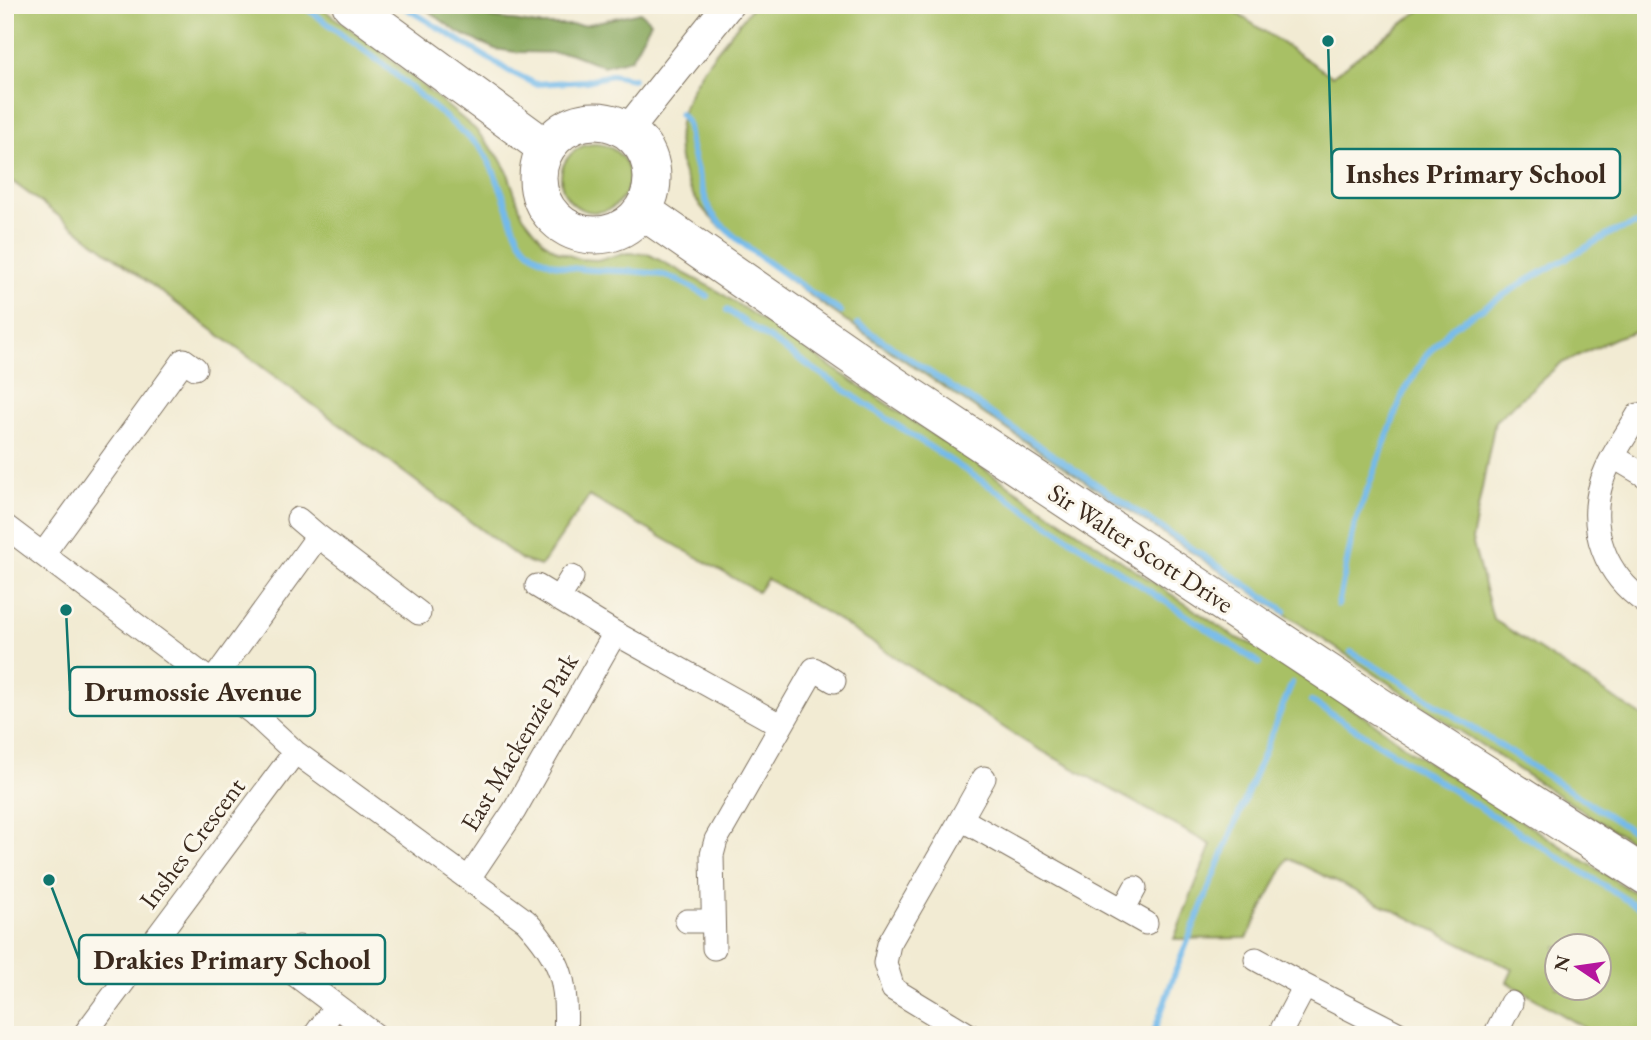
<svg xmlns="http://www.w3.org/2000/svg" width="1651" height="1040" viewBox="0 0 1651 1040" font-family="'EB Garamond',serif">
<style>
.green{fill:#a8c065;stroke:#727542;stroke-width:2;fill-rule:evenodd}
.forest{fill:#86a65a;stroke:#60683c;stroke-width:2}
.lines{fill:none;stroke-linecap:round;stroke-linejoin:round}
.stream{stroke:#73baea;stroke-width:6}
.minor-casing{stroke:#7b6e5d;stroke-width:25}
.tertiary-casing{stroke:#7b6e5d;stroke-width:32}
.primary-casing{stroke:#7b6e5d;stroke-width:39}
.minor{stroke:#fff;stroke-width:23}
.tertiary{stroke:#fff;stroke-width:30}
.primary{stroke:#fff;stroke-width:37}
.labels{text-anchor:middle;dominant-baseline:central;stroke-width:6;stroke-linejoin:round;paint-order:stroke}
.street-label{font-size:26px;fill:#3b2a1e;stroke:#fbf7ec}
.leader{fill:none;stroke:#0f766e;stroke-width:2.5}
.callout-dot{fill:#0f766e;stroke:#fbf7ec;stroke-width:2.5}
.callout{fill:#fbf7ec;stroke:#0f766e;stroke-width:2.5}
.callout-label{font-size:28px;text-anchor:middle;font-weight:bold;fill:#3b2a1e}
</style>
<rect width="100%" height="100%" fill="#fbf7ec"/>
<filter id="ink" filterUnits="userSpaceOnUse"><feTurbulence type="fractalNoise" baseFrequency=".0143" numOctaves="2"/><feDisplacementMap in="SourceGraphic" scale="14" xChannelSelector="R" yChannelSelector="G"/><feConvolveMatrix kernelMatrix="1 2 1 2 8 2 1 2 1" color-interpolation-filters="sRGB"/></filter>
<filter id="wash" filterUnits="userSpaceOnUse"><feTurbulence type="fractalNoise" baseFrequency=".00686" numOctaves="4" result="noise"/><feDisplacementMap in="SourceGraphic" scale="28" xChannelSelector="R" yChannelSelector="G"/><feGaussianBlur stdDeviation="1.57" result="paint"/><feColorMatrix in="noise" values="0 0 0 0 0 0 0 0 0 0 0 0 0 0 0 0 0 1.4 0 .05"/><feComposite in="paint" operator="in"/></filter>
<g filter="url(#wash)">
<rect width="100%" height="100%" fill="#f2ebd3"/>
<!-- green -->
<path class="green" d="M5 5H317L378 49 475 129 499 157 507 171 522 214 544 242 559 252 580 259 597 260 628 253 648 254 718 291 1235 637 1260 648 1384 730 1409 750 1646 900V1035H1597L1507 982 1513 969 1288 858 1247 938 1174 939 1211 845 1026 742 830 615 767 579 758 592 589 496 541 566 522 560 5 176ZM1556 946H1598V988H1556Z
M754 5H1224L1332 76 1427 5H1646V328L1615 338 1560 364 1495 421 1472 540 1493 619 1646 719V851C1546 789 1449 724 1351 658 1221 571 1090 485 960 398 895 354 829 311 767 263 740 242 704 220 689 187 654 113 711 59 754 5Z
M561 178a34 34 0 1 1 68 0a34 34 0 1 1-68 0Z"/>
<!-- forest -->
<path class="forest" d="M420 5H473L489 17 538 25H584L640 12 651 22 631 59 603 66 570 53 516 52 495 49 459 33Z"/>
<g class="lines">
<!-- stream -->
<path class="stream" d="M302 5 383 64 480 147C492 165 500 185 507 206 511 217 514 230 521 241 550 283 621 264 663 275 679 279 693 288 707 296
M401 5 509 71 536 84 586 81 611 75 633 79
M680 114C691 123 688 135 691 148 696 168 702 192 710 210 724 237 813 293 841 312
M727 310 895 424 1259 663
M858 324 1285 611
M1338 605 1355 523 1403 394 1425 357 1451 328 1526 281 1613 232 1646 221
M1351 652 1405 684 1646 840
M1311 701 1646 912
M1153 1035 1176 970 1292 683"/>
</g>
</g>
<g filter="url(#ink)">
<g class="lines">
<defs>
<path id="minor" d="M1638 415C1626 436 1609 458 1602 481 1587 529 1605 575 1646 603
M1614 457 1646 476
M298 519 318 536
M5 526 253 713 295 752 526 921C562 960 568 982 565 1035
M43 554 184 360 195 368
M537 586 615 633 780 725
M558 599 572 577
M212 682 318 536 419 613
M961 819 984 778
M469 878 514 811 615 633
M1123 910 1135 888
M687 921H713
M714 948 712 855 716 840 814 669 834 681
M265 952 375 1035
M1256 959 1305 986
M285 967 299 947
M84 1035 295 752
M315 1035 336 1006
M969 1035 893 989 885 963 889 944 961 819 1146 923
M1279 1035 1305 986 1401 1035
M1495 1035 1511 1003"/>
<path id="tertiary" d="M628 130 728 5"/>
<path id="primary" d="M351 5 546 148
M538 178a57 57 0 1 1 114 0a57 57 0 1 1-114 0Z
M643 211 895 386 1379 706 1646 876"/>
</defs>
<!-- minor casing -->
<use href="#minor" class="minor-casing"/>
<!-- tertiary casing -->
<use href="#tertiary" class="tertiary-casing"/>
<!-- primary casing -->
<use href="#primary" class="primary-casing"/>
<!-- minor -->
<use href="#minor" class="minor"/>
<!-- tertiary -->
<use href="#tertiary" class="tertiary"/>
<!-- primary -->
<use href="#primary" class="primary"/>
</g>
</g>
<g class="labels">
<!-- street labels -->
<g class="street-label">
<text transform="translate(1141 548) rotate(33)">Sir Walter Scott Drive</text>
<text transform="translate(519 742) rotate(-59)">East Mackenzie Park</text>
<text transform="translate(192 843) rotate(-53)">Inshes Crescent</text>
</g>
</g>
<!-- callouts -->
<path class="leader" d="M1328 41L1332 173M66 610L70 691M49 880L79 959"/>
<g class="callout-dot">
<circle cx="1328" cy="41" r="7"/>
<circle cx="66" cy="610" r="7"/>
<circle cx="49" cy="880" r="7"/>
</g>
<g class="callout">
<rect x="1332" y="149" width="288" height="49" rx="7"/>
<rect x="70" y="667" width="245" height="49" rx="7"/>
<rect x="79" y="935" width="306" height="49" rx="7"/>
</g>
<g class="callout-label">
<text x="1476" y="183">Inshes Primary School</text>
<text x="193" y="701">Drumossie Avenue</text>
<text x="232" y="969">Drakies Primary School</text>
</g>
<!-- margin -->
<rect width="1651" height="1040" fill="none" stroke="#fbf7ec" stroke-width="28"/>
<!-- north arrow -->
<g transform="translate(1578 967) rotate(283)"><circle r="33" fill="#fbf7ec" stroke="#aea59a" stroke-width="2"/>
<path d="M0-5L12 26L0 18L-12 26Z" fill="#b5179e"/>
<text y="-10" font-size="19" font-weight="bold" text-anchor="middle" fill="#3b2a1e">N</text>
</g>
</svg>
